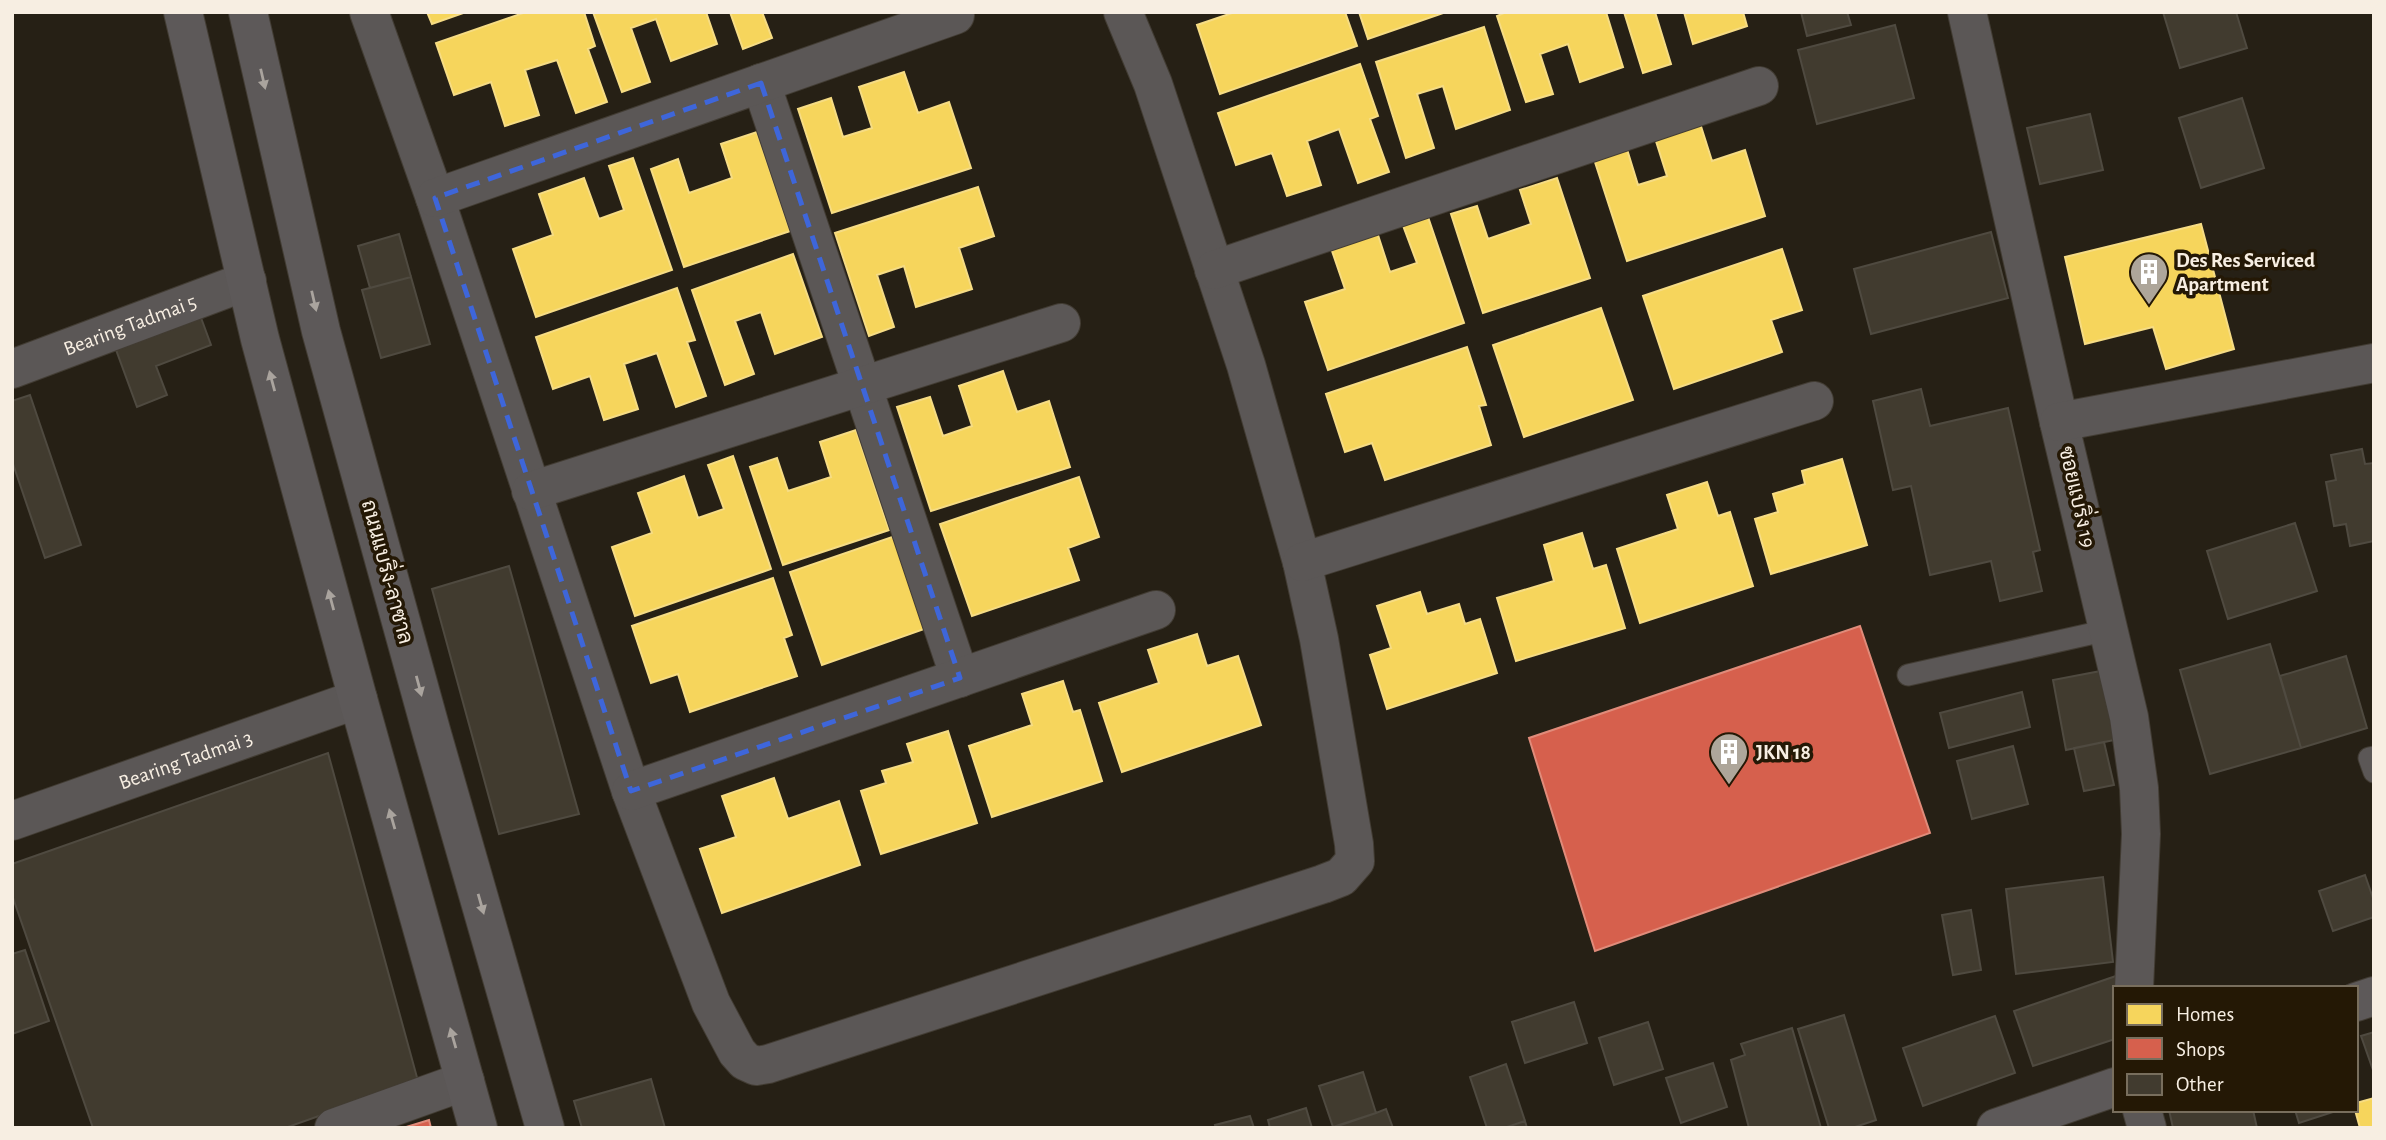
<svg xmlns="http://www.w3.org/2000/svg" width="2386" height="1140" viewBox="0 0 2386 1140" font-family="'Alegreya Sans',Sarabun,sans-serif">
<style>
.homes{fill:#f6d55c;stroke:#f6dc84;stroke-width:2}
.shops{fill:#d6604d;stroke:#e08b7a;stroke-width:2}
.building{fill:#413b2f;stroke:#4f4a40;stroke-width:2}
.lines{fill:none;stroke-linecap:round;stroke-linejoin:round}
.lane-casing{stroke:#423c33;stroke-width:23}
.street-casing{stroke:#423c33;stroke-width:40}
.secondary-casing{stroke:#423c33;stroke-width:40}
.lane{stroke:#5b5756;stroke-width:21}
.street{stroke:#5b5756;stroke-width:38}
.secondary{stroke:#5d5959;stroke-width:38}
.oneway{fill:#aaa49e}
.marked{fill:none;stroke:#3e66da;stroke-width:5;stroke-dasharray:14 9;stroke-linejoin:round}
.labels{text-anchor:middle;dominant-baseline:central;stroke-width:7;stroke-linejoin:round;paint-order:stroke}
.poi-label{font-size:21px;font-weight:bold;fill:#f7eee2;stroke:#241805;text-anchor:start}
.street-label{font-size:21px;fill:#f7eee2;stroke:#241805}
</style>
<rect width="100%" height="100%" fill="#262015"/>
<!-- homes -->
<path class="homes" d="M427 12H466L432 24Z
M526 12H584L595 46 588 49 607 102 576 113 557 60 525 70 539 115 505 126 491 82 454 95 436 43Z
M593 12H706L717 44 671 61 656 19 631 28 650 82 622 92Z
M730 12H762L772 38 743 49Z
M1235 12H1345L1357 46 1220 94 1197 25Z
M1359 12H1446L1368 39Z
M1506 12H1606L1623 67 1580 82 1568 44 1540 54 1553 94 1526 102 1497 16Z
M1624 12H1655L1671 64 1643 73Z
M1684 12H1743L1747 26 1693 44Z
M1484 27 1510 110 1456 129 1443 86 1417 94 1434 148 1406 158 1376 62Z
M1360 64 1378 116 1370 119 1389 172 1358 183 1339 129 1307 141 1321 185 1287 196 1272 153 1236 165 1218 113Z
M904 72 918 113 949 102 971 168 832 213 798 109 831 98 843 137 872 128 859 87Z
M1699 120 1712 161 1745 150 1765 216 1627 261 1593 156 1626 146 1638 185 1667 176 1654 135Z
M757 132 790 231 684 267 651 169 678 159 689 193 732 178 721 144Z
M633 158 672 270 536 317 513 249 553 235 539 194 584 178 599 219 624 210 609 166Z
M1557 178 1590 278 1483 313 1451 214 1477 206 1488 239 1531 224 1520 190Z
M978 187 994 236 959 248 972 289 916 307 904 266 877 275 894 327 869 336 835 233Z
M1426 211 1464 323 1328 370 1305 302 1345 289 1331 248 1377 232 1390 272 1417 263 1401 220Z
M2201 224 2234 349 2166 369 2153 327 2085 344 2065 257Z
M1782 249 1802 310 1771 320 1782 352 1674 389 1643 296Z
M793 254 822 337 775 354 761 312 735 321 754 374 725 385 692 290Z
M677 288 695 340 687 342 706 396 676 407 657 353 624 364 638 409 604 420 590 376 553 389 536 337Z
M1601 308 1633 400 1524 437 1493 345Z
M1467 347 1486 405 1479 406 1491 445 1385 480 1372 443 1345 452 1326 394Z
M1003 371 1017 412 1049 401 1070 467 931 511 897 407 930 397 943 436 972 426 959 386Z
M856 430 889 530 783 565 750 467 777 458 788 491 831 477 820 442Z
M733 456 771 569 635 616 612 547 652 533 638 493 684 476 698 518 724 509 708 465Z
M1842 459 1867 545 1771 574 1755 519 1778 512 1773 494 1805 484 1802 471Z
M1079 477 1099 537 1068 548 1079 580 972 616 940 524Z
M1707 482 1718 516 1730 512 1753 586 1640 623 1617 549 1678 529 1667 495Z
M1582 533 1593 569 1606 565 1625 628 1516 661 1497 598 1554 581 1544 545Z
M898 535 930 627 822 665 790 572Z
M773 578 792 635 784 638 797 676 690 712 678 674 651 683 632 626Z
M1420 592 1427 614 1459 604 1465 624 1480 619 1497 673 1387 709 1370 655 1391 648 1377 606Z
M1197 634 1207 666 1238 656 1261 725 1122 772 1099 703 1159 683 1148 650Z
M1063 681 1073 712 1080 710 1102 781 992 817 969 746 1032 725 1022 694Z
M948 731 977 823 881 854 861 791 886 783 882 771 913 762 907 744Z
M774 778 788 819 839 801 860 865 722 913 700 849 736 837 722 796Z
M2374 1098V1128H2360L2355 1110 2356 1103Z"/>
<!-- shops -->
<path class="shops" d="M1860 626 1930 833 1595 951 1529 738Z
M429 1120 431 1128H403Z"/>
<!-- building -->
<path class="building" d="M1801 12H1847L1851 25 1807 36Z
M2163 12H2236L2247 48 2180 68Z
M1895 25 1914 98 1817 124 1798 50Z
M2242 98 2264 168 2201 188 2179 118Z
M2090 114 2103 170 2040 184 2027 128Z
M1991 232 2008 298 1871 334 1854 269Z
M399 234 411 277 370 288 358 246Z
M411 277 430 344 381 358 362 290Z
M200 315 211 345 156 366 167 395 137 407 115 347Z
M1921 389 1930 426 2008 408 2040 550 2033 552 2042 591 2000 601 1991 561 1930 575 1911 486 1893 490 1873 401Z
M30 395 81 545 45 558 12 461V401Z
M2362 449 2365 464 2374 463V541L2350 546 2346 524 2334 526 2326 482 2336 480 2331 455Z
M2295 523 2317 591 2228 619 2207 551Z
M509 566 579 814 499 834 432 589Z
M2270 644 2301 748 2210 774 2180 670Z
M2346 656 2367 728 2301 748 2280 676Z
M2106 670 2119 739 2066 750 2053 680Z
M2022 692 2030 727 1949 748 1940 713Z
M2104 742 2114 785 2084 791 2074 748Z
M2013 746 2028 804 1972 819 1957 761Z
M328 753 418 1081 285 1128H93L12 895V864Z
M2365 875 2374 901V917L2333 931 2319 891Z
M2103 877 2113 962 2016 974 2006 889Z
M1971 910 1981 970 1953 975 1942 915Z
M25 950 49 1021 12 1034V954Z
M2116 976 2115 1039 2033 1066 2014 1011Z
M1574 1002 1587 1043 1525 1063 1512 1022Z
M1844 1015 1876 1120 1852 1128H1829L1798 1029Z
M1995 1016 2015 1073 1923 1106 1903 1048Z
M1648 1022 1663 1069 1614 1085 1599 1038Z
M1792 1028 1821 1128H1749L1731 1060 1745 1055 1741 1044Z
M2374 1032V1073L2361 1036Z
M1713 1063 1727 1107 1681 1123 1666 1078Z
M1506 1064 1525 1121 1504 1128H1487L1470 1077Z
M1363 1072 1376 1113 1333 1127 1319 1086Z
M651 1079 665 1128H582L574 1101Z
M1306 1108 1312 1128H1270L1268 1120Z
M1386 1109 1393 1128H1332L1376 1113Z
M2169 1110H2253L2257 1128H2173Z
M2295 1110H2339L2299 1123Z
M1250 1116 1254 1128H1216L1215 1125Z
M1525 1121 1527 1128H1504Z"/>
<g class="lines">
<defs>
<path id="lane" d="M1908 675 2108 630
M2374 757 2369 758 2374 772"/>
<g id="street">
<path d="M369 12 435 198 631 791 711 1003 737 1052 745 1061 756 1066 768 1064 1323 884 1341 877 1355 861 1354 844 1319 639 1302 562 1246 365 1153 84 1123 12"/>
<path d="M1967 12 2059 422 2129 717 2139 788 2141 834 2134 988"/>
<path d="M761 83 960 678"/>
<path d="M435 198 955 15"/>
<path d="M1214 270 1759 86"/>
<path id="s1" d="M12 369 247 281"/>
<path d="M2059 422 2374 363"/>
<path d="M531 491 1061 323"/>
<path d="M1302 562 1814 401"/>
<path d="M631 791 1156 610"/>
<path id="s2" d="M12 821 358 699"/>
<path d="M2142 1110 2147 1128"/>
<path d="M334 1128 465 1081"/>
</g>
<path id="secondary" d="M183 12 260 339 358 699 478 1128
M248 12 321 331 432 734 545 1128
M2356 1002 2374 996
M1996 1128 2115 1087"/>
</defs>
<!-- lane casing -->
<use href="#lane" class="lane-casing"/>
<!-- street casing -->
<use href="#street" class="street-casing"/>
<!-- secondary casing -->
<use href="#secondary" class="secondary-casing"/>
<!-- lane -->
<use href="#lane" class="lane"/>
<!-- street -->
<use href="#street" class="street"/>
<!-- secondary -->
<use href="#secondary" class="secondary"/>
</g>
<!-- one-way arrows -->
<defs><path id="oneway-solid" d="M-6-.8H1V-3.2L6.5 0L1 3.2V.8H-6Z" transform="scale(1.75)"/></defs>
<g class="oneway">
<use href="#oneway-solid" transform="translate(263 79) rotate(77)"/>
<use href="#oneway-solid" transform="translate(314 301) rotate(77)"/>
<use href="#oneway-solid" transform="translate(272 381) rotate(-105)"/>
<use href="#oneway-solid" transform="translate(331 600) rotate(-105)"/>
<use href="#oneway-solid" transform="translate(419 686) rotate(75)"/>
<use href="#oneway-solid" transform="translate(392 819) rotate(-106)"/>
<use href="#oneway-solid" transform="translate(481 904) rotate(74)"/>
<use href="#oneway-solid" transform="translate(453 1038) rotate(-106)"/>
</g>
<!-- marked area -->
<path class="marked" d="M761 83 960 678 631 791 435 198Z"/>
<!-- icons -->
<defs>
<symbol id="building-pin" viewBox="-11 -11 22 30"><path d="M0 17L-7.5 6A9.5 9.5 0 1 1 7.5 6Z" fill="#aea69a" stroke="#241805"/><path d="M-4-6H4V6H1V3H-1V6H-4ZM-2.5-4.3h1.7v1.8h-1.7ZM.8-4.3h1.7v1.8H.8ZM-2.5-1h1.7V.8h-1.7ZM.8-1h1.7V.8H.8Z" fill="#fff"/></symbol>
</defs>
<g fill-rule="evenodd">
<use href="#building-pin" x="2127" y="250" width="44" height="60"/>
<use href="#building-pin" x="1707" y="730" width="44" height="60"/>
</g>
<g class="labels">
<!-- poi labels -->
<g class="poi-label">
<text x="2176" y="260">Des Res Serviced<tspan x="2176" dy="24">Apartment</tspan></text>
<text x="1756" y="752">JKN 18</text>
</g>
<!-- street labels -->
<g class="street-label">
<text stroke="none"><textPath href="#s1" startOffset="126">Bearing Tadmai 5</textPath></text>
<text transform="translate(2077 497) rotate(77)">ซอยแบริ่ง 19</text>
<text transform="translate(387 572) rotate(75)">ถนนแบริ่ง-ลาซาล</text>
<text stroke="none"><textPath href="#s2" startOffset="184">Bearing Tadmai 3</textPath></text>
</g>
</g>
<!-- border -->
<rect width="2386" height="1140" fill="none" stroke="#f7eee2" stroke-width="28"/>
<!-- legend -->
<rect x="2113" y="986" width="245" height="126" fill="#241805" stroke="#786e5d" stroke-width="2"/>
<rect x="2127" y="1004" width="35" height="21" fill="#f6d55c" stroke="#786e5d" stroke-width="2"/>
<text x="2176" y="1021" font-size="21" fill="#f7eee2">Homes</text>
<rect x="2127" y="1038" width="35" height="21" fill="#d6604d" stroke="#786e5d" stroke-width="2"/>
<text x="2176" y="1056" font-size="21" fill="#f7eee2">Shops</text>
<rect x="2127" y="1074" width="35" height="21" fill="#413b2f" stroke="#786e5d" stroke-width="2"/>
<text x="2176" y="1091" font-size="21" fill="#f7eee2">Other</text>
</svg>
